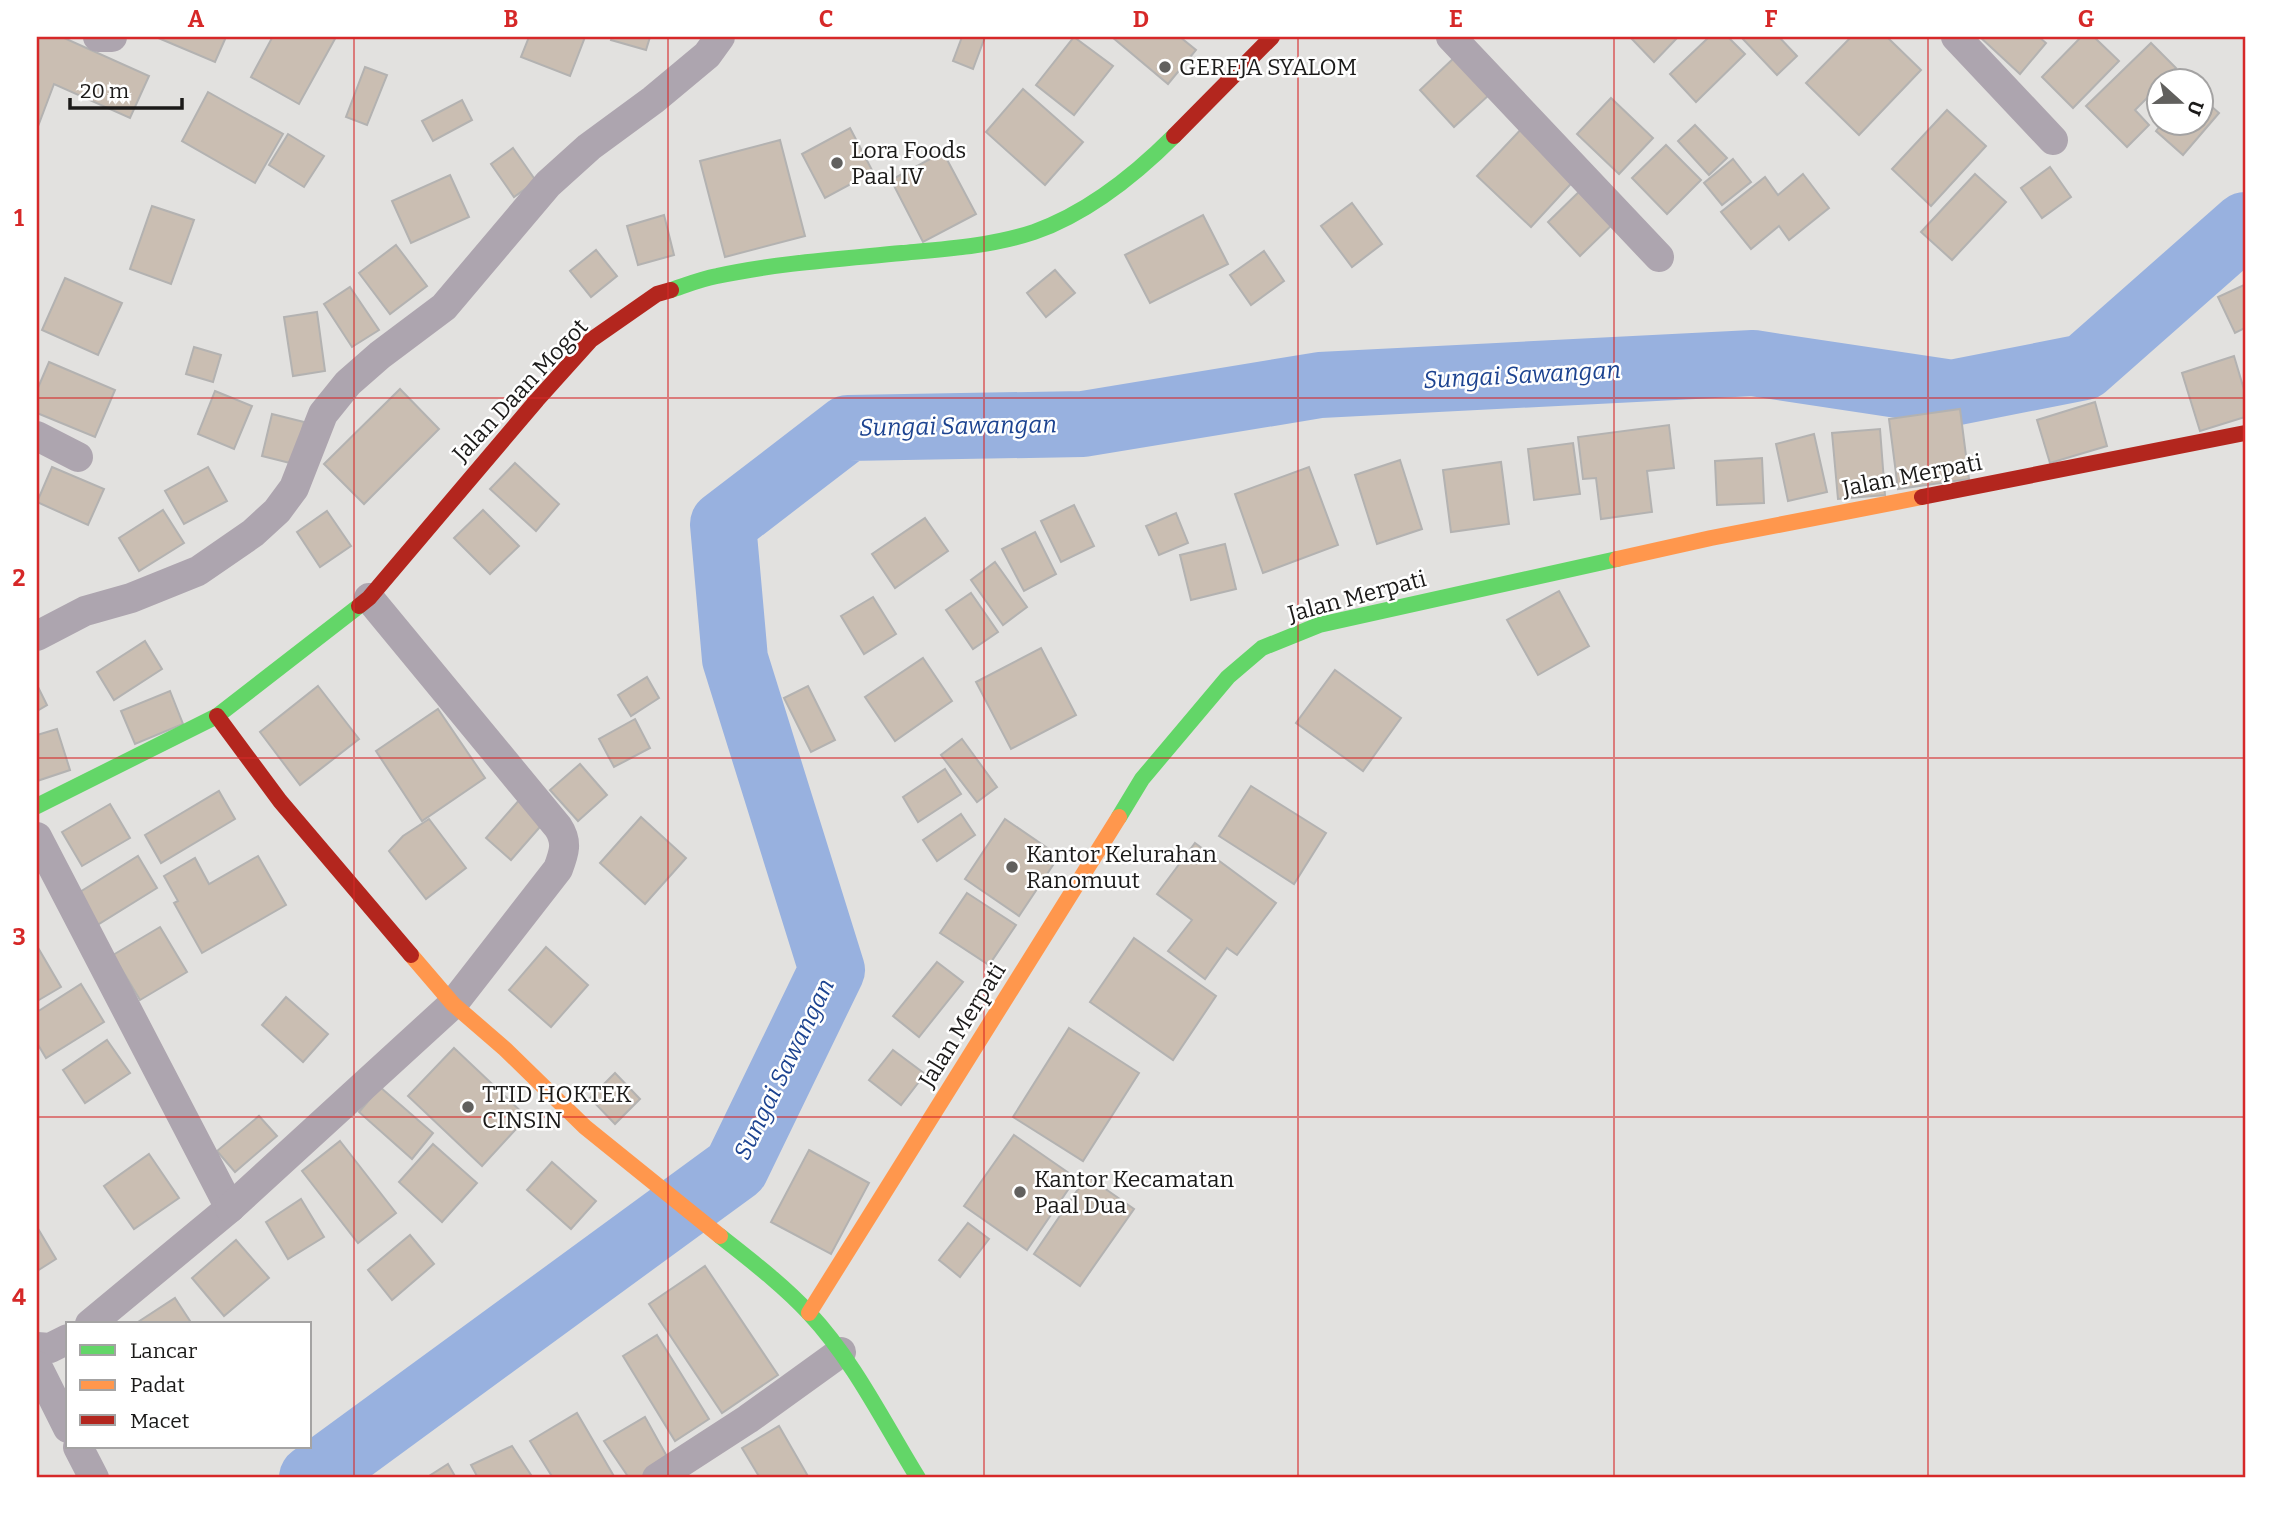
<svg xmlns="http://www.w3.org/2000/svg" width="2282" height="1515" font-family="Bitter,serif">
  <rect width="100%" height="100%" fill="#e2e1df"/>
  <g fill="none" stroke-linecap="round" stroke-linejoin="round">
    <polyline stroke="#98b1df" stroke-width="66" points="312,1478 736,1168 832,970 735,659 723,524 848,428 1083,424 1320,385 1753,363 1952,393 2084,367 2245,225"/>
  </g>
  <g fill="#cabeb2" stroke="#b3b2b1" stroke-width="2">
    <polygon points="37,37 62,37 149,76 130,118 54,84 37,129"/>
    <polygon points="156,37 226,37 215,62"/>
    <polygon points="271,37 336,37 299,104 251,77 272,38"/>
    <polygon points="529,37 585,37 570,76 521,57"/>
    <polygon points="612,37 650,37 646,50 611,40"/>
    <polygon points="962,37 985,37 973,69 953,61"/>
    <polygon points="1074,37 1113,66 1074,115 1036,85"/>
    <polygon points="1112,37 1180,37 1196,50 1168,84"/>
    <polygon points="1630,37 1678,37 1654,62"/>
    <polygon points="1709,37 1728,37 1745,54 1696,102 1670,74"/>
    <polygon points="1741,37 1779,37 1797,56 1777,75"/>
    <polygon points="1851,37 1887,37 1921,70 1859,135 1806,83"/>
    <polygon points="1980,37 2039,37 2046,43 2020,74"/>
    <polygon points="2081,37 2094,37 2119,61 2073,108 2042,77"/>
    <polygon points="2151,43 2176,68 2164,80 2160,80 2160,85 2135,110 2149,125 2127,147 2086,106"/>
    <polygon points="1455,57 1489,95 1454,127 1420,90"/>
    <polygon points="365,67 387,75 367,125 346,117"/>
    <polygon points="1023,89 1083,142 1045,185 986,132"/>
    <polygon points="208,92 283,134 255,183 182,141"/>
    <polygon points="1611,98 1653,138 1619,174 1577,134"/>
    <polygon points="2202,98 2219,113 2183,155 2156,131 2163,122 2202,122"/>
    <polygon points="462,100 472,120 433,141 422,121"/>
    <polygon points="1947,110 1986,146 1931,206 1892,169"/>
    <polygon points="1526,124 1579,175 1531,227 1477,176"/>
    <polygon points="1695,125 1727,158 1709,175 1678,141"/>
    <polygon points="850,128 873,172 825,198 802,154"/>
    <polygon points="288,134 324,156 304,187 269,165"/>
    <polygon points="780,140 805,236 725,257 700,161"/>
    <polygon points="1666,145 1701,180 1667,214 1632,178"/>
    <polygon points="513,148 536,181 514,197 491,164"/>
    <polygon points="943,152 976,214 923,242 891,180"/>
    <polygon points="1733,159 1751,182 1722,205 1704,183"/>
    <polygon points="2050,167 2071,197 2042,218 2021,188"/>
    <polygon points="1803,174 1829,208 1789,240 1779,226 1751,249 1721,212 1765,177 1778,195"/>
    <polygon points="1975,174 2006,202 1952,260 1921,232"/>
    <polygon points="450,175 469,217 411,243 392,201"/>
    <polygon points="1586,185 1618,219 1580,256 1548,222"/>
    <polygon points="1352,203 1382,244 1352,267 1321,226"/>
    <polygon points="152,206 194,220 171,284 130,269"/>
    <polygon points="664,215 674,255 638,265 627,226"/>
    <polygon points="1203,215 1228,264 1150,303 1125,255"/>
    <polygon points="396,245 427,286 390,314 359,273"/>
    <polygon points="596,250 617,276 591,297 570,271"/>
    <polygon points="1264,251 1284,281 1251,305 1230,275"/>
    <polygon points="1055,270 1075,293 1046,317 1027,293"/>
    <polygon points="65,278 122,303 98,355 42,330"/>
    <polygon points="2244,285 2245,328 2235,333 2218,297"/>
    <polygon points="350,287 379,330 352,347 324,304"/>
    <polygon points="317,312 325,371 293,376 284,317"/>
    <polygon points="194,347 221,355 213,382 186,374"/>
    <polygon points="2234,356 2245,393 2245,417 2200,431 2182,373"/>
    <polygon points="49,362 115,390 95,437 37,413 37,390"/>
    <polygon points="400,389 439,429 364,504 324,464"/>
    <polygon points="215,391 252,406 234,449 198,434"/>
    <polygon points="2095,402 2107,446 2050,463 2037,420"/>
    <polygon points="1960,409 1969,479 1898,489 1889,419"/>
    <polygon points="272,414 304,422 294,464 262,456"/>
    <polygon points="1669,425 1674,468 1647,471 1652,512 1601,519 1596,478 1583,479 1578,437"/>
    <polygon points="1880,429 1885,495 1838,499 1832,433"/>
    <polygon points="1814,434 1827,492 1788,501 1776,444"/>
    <polygon points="1573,443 1580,494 1534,500 1528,449"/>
    <polygon points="1762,458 1764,503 1717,505 1715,461"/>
    <polygon points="1400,460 1422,529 1377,544 1355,475"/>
    <polygon points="1501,462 1509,524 1451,532 1443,470"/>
    <polygon points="515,463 559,504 536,531 490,489"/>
    <polygon points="52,467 104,489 88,525 37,502"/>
    <polygon points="208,467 227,501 184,524 165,491"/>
    <polygon points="1309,467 1338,545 1263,573 1235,494"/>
    <polygon points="1074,505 1094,546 1061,562 1041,521"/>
    <polygon points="163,510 184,543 139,571 119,538"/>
    <polygon points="483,510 519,546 490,574 454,538"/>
    <polygon points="327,511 351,546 320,567 297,532"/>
    <polygon points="1176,513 1188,543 1159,555 1146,526"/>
    <polygon points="925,518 948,551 895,588 872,554"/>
    <polygon points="1035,532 1056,574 1024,591 1002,549"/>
    <polygon points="1225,544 1236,589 1191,600 1180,555"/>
    <polygon points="995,562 1027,607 1003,625 971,580"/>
    <polygon points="1559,591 1589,646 1538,675 1507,620"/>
    <polygon points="971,593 998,632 973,649 946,610"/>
    <polygon points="873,597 896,634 864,654 841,616"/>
    <polygon points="145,641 162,669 114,700 97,672"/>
    <polygon points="1041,648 1076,715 1011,749 976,682"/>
    <polygon points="923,658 952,701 895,741 865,697"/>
    <polygon points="1335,670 1401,718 1363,771 1296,723"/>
    <polygon points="647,677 659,698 631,716 618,695"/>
    <polygon points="37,685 47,705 37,711"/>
    <polygon points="318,686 359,739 300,785 260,732"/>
    <polygon points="808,686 835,740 811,752 784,698"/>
    <polygon points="170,691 183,724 135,744 121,711"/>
    <polygon points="438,709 485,778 422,821 376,751"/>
    <polygon points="635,719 650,748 614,767 599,739"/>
    <polygon points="57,729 70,770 37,781 37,735"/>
    <polygon points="962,739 997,787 977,802 941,755"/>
    <polygon points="580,764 607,795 578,821 550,790"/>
    <polygon points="945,769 961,794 918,822 903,797"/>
    <polygon points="1251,786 1326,833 1294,884 1219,836"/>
    <polygon points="219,791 235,819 161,863 145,835"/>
    <polygon points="521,798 546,820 511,860 486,838"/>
    <polygon points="110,804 130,838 82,866 62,832"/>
    <polygon points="961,814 975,835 937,861 923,840"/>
    <polygon points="641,817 686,858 645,904 600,863"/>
    <polygon points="429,819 466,868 426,899 389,851 403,836"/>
    <polygon points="1005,819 1059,856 1019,916 965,879"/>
    <polygon points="1195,843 1276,903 1237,955 1227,948 1205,979 1168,951 1192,920 1157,894"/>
    <polygon points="138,856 157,888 94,927 75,895"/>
    <polygon points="258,856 286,905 202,953 174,903 178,901 164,876 195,858 209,884"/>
    <polygon points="967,893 1016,925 989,965 940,933"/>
    <polygon points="160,927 187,972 140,1000 113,955"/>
    <polygon points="1134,938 1216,996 1173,1060 1090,1002"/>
    <polygon points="37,946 61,987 37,1001"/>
    <polygon points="546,947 588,985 551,1027 509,990"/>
    <polygon points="937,962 963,982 919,1037 893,1016"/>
    <polygon points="81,984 104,1022 46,1058 37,1043 37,1012"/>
    <polygon points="286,997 328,1034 303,1062 262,1025"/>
    <polygon points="1069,1028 1139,1073 1083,1161 1013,1117"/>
    <polygon points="107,1040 130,1073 85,1103 63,1070"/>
    <polygon points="454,1048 527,1117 482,1166 408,1096"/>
    <polygon points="893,1050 925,1074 901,1105 869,1080"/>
    <polygon points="615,1073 640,1099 615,1124 590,1098"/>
    <polygon points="380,1087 433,1133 412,1159 359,1112"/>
    <polygon points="259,1116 277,1136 235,1172 217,1151"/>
    <polygon points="1014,1135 1076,1178 1027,1250 964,1206"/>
    <polygon points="340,1141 396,1213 358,1243 302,1171"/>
    <polygon points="433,1144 477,1183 442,1222 399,1182"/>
    <polygon points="809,1150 869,1183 831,1254 771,1222"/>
    <polygon points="149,1154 179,1198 134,1229 104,1186"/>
    <polygon points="552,1162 596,1201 571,1229 527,1190"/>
    <polygon points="1087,1176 1134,1209 1080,1286 1034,1254"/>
    <polygon points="301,1199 324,1237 288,1259 266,1222"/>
    <polygon points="968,1223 989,1239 960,1277 939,1260"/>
    <polygon points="37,1227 56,1259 37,1271"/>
    <polygon points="410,1235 434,1264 392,1300 368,1270"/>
    <polygon points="236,1240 269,1278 224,1316 192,1278"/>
    <polygon points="705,1266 778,1375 722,1413 649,1304"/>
    <polygon points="175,1298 192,1324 135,1324"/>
    <polygon points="657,1335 709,1419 675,1441 623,1356"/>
    <polygon points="577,1413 615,1478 553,1478 530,1441"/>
    <polygon points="645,1417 670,1462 648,1478 629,1478 604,1441"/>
    <polygon points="779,1426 809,1478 760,1478 742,1448"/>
    <polygon points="512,1446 533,1478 478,1478 471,1465"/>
    <polygon points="448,1464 456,1478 426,1478"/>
  </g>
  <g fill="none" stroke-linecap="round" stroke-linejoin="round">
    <g stroke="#ada5af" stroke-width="30">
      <polyline points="98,37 112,37"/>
      <polyline points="1451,37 1659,257"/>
      <polyline points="1956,37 2053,140"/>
      <polyline points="37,436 78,457"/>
      <polyline points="37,636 85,611 131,598 198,571 253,533 277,511 294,488 323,414 348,383 380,355 444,307 548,184 589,147 653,100 707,55 720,37"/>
      <polyline points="37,837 230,1208 90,1324"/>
      <path d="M230,1208L453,1004L558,869C564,853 568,842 558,827L369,598"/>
      <polyline points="37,1347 50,1348 68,1339"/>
      <polyline points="37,1366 68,1428"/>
      <polyline points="78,1447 94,1478"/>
      <polyline points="657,1478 748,1419 841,1352"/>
    </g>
    <g stroke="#63d668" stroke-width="16">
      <path d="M671,290C686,285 701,279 717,276C777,263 840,259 902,253C946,249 992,246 1034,232C1088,213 1134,176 1174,136"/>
      <polyline points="37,806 217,716 359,606"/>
      <polyline points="1119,817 1142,779 1228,677 1262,648 1319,625 1617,559"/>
      <path d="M720,1236C750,1260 782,1284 809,1313C854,1361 884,1423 918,1478"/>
    </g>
    <g stroke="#ff974d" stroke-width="16">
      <polyline points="1617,559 1711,538 1922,497"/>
      <polyline points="411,955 453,1004 505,1049 585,1127 720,1236"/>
      <polyline points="809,1313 1119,817"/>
    </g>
    <g stroke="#b3261e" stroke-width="16">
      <polyline points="1174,136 1272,37"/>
      <polyline points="1922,497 2245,433"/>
      <polyline points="359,606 369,598 537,400 591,340 657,294 671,290"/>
      <polyline points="217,716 280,801 411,955"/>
    </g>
  </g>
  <path fill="none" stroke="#d62828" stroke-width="2" stroke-opacity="0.55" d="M354,37V1478M668,37V1478M984,37V1478M1298,37V1478M1614,37V1478M1928,37V1478M37,398H2245M37,758H2245M37,1117H2245"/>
  <g fill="#61605e" stroke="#fff" stroke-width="2.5">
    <circle cx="1165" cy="67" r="7"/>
    <circle cx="837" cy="163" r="7"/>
    <circle cx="1012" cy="867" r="7"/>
    <circle cx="468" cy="1107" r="7"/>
    <circle cx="1020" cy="1192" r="7"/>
  </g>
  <g text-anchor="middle" stroke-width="5" stroke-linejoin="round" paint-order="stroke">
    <g font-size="23" fill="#1b1a19" stroke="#fff" text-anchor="start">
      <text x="1179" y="75">GEREJA SYALOM</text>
      <text x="851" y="158">Lora Foods<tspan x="851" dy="26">Paal IV</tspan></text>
      <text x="1026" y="862">Kantor Kelurahan<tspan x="1026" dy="26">Ranomuut</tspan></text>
      <text x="482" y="1102">TTID HOKTEK<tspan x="482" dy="26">CINSIN</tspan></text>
      <text x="1034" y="1187">Kantor Kecamatan<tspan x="1034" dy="26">Paal Dua</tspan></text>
    </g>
    <g font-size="23" fill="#1b1a19" stroke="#fff">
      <text transform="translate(520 390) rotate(-47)" y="8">Jalan Daan Mogot</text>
      <text transform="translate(1912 475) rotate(-11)" y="8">Jalan Merpati</text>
      <text transform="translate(1357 596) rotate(-15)" y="8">Jalan Merpati</text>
      <text transform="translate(962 1025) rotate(-58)" y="8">Jalan Merpati</text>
    </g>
    <g font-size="24" font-style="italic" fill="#1c4390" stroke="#fff">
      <text transform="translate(1522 375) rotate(-3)" y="8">Sungai Sawangan</text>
      <text transform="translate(958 426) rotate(-1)" y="8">Sungai Sawangan</text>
      <text transform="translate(784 1069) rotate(-64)" y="8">Sungai Sawangan</text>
    </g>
  </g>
  <rect width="2282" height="1515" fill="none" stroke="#ffffff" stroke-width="77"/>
  <rect x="66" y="1322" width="245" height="126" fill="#ffffff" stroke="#a4a3a3" stroke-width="2"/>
  <rect x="80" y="1345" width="35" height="10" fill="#63d668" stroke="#a4a3a3" stroke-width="2"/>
  <text x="130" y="1358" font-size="21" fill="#1b1a19">Lancar</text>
  <rect x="80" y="1380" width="35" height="10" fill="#ff974d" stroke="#a4a3a3" stroke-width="2"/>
  <text x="130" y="1392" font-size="21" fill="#1b1a19">Padat</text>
  <rect x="80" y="1415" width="35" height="10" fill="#b3261e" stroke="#a4a3a3" stroke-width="2"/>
  <text x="130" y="1428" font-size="21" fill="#1b1a19">Macet</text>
  <g transform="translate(2180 102) rotate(111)"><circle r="33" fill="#ffffff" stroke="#a4a3a3" stroke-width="2"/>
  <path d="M0-5L12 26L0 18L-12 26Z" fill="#61605e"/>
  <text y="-10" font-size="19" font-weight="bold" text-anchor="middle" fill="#1b1a19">U</text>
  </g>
  <path d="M70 98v10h112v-10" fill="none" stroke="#1b1a19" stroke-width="3.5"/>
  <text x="80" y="98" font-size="21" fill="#1b1a19" stroke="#ffffff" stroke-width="5" paint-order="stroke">20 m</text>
  <rect x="38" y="38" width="2206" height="1438" fill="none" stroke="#d62828" stroke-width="2.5"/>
  <g font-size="23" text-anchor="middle" font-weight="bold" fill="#d62828">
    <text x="196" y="27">A</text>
    <text x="511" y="27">B</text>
    <text x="826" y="27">C</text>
    <text x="1141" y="27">D</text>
    <text x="1456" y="27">E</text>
    <text x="1771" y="27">F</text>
    <text x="2086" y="27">G</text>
    <text x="19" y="226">1</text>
    <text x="19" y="586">2</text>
    <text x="19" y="945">3</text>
    <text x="19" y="1305">4</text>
  </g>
</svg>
